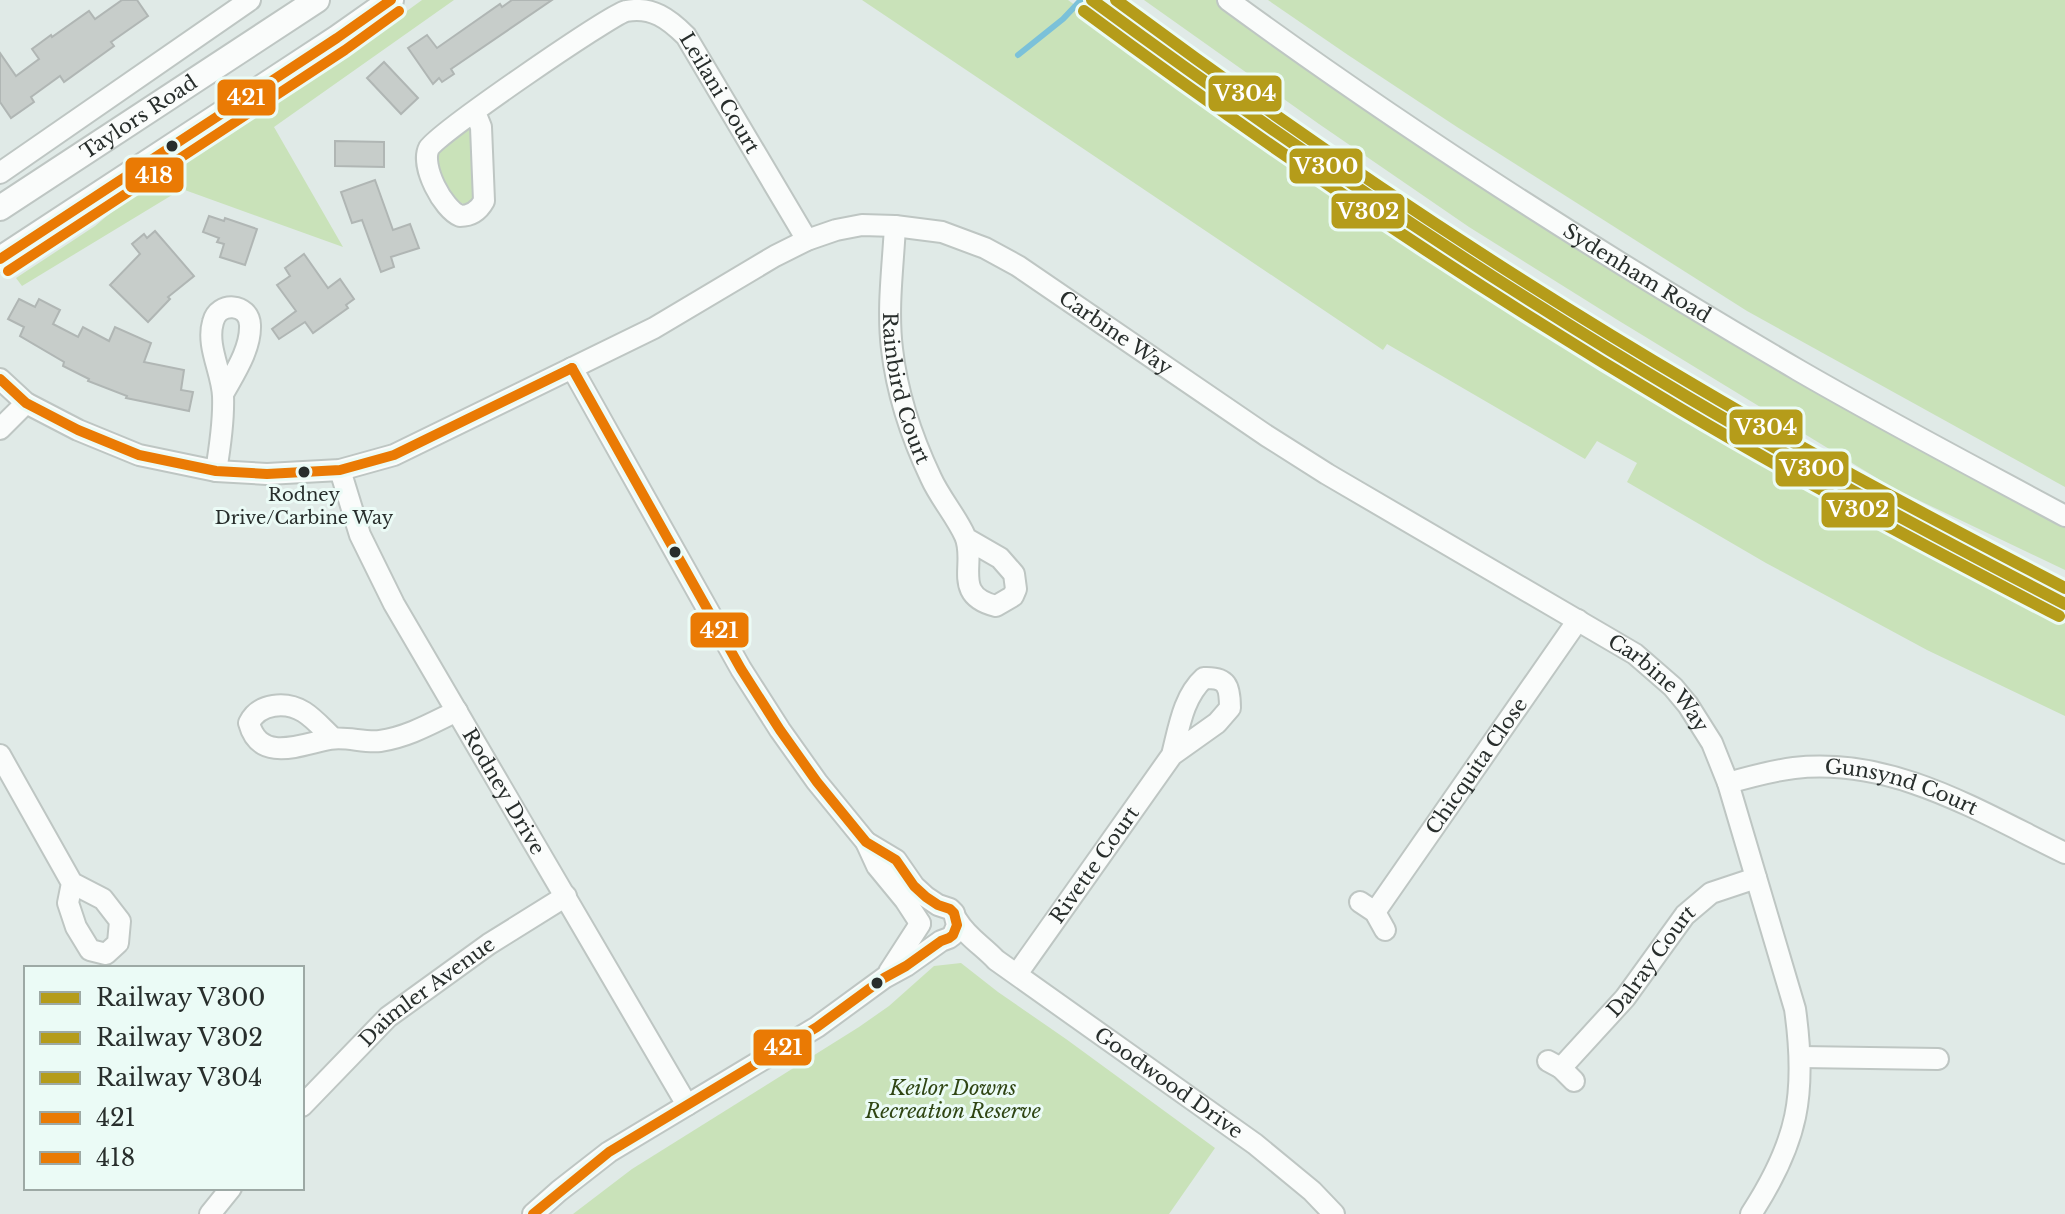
<svg xmlns="http://www.w3.org/2000/svg" width="2065" height="1214" font-family="'Libre Baskerville',serif">
  <rect width="100%" height="100%" fill="#e0eae7"/>
  <g fill="#c9e2b9">
    <polygon points="422,0 454,0 274,127 343,247 182,189 22,286 16,278 95,226 135,192 363,43"/>
    <polygon points="862,0 1068,0 1132,47 1291,158 1442,258 1586,346 1758,447 1898,526 2065,614 2065,716 1927,650 1766,563 1627,482 1637,463 1597,441 1585,459 1387,344 1383,350"/>
    <polygon points="1144,0 1216,0 1493,195 1637,284 2065,524 2065,570 1893,488 1616,319 1469,227 1319,124"/>
    <polygon points="1268,0 2065,0 2065,487 1747,311 1457,127 1348,55"/>
    <path d="M464,129H469L471,132L475,194L474,200L466,205C449,200 437,170 437,153Z"/>
    <polygon points="961,963 998,992 1066,1039 1215,1148 1169,1214 573,1214 632,1169 859,1027 889,1006 934,966"/>
  </g>
  <g fill="none" stroke-linecap="round" stroke-linejoin="round">
    <polyline stroke="#7bc1d9" stroke-width="6" points="1018,55 1063,19 1081,0"/>
  </g>
  <g fill="#c7cdca" stroke="#b0b6b4" stroke-width="2">
    <polygon points="122,0 137,0 148,16 111,42 114,46 64,82 60,76 31,97 34,102 11,118 0,102 0,53 16,76 39,59 32,49 51,35 52,37 89,11 95,19"/>
    <polygon points="512,0 552,0 451,69 454,74 442,82 439,78 433,84 408,48 427,35 437,48 500,4 502,7"/>
    <polygon points="384,62 418,98 401,114 367,78"/>
    <polygon points="335,141 384,142 384,167 335,166"/>
    <polygon points="375,180 393,230 410,224 419,248 391,257 394,267 381,272 362,220 352,223 341,192"/>
    <polygon points="209,216 224,221 225,218 257,229 245,265 220,257 224,244 217,242 219,238 203,232"/>
    <polygon points="155,231 194,276 168,297 170,299 148,322 110,285 140,254 132,244 144,234 147,238"/>
    <polygon points="304,254 328,288 340,279 354,299 346,305 348,308 313,333 305,322 279,339 272,329 296,311 277,285 290,276 285,268"/>
    <polygon points="19,299 35,307 39,299 60,310 53,324 78,337 83,327 109,341 115,327 151,343 144,362 184,370 181,390 193,392 189,411 126,398 127,396 88,381 89,379 63,366 64,362 20,336 24,327 8,319"/>
  </g>
  <g fill="none" stroke-linecap="round" stroke-linejoin="round">
    <g stroke="#bec6c3" stroke-width="24">
      <g id="minor">
        <path id="s1" d="M1228,0C1411,134 1603,256 1798,370C1886,421 1976,468 2065,516"/>
        <path id="s2" d="M475,112L481,127L484,201C479,210 472,216 460,216C443,209 420,166 429,148C434,136 610,15 626,11C652,6 669,19 686,36L807,240"/>
        <polyline points="0,173 250,0"/>
        <path id="s3" d="M895,226C893,267 887,308 892,349C897,393 912,438 931,478C940,498 956,516 965,536C977,563 951,595 996,606L1013,596L1016,589L1014,574L1000,558L967,539"/>
        <polyline points="572,368 741,669 780,730 817,782 866,842 877,866 905,900 920,923"/>
        <path id="s4" d="M0,379L26,403L78,430L139,455L216,471L267,474L340,470L394,455L654,328L775,256L807,240L836,230L862,225L895,226L942,232L985,248L1018,266L1267,436L1327,474L1635,654L1673,687L1688,705L1712,743L1728,783L1795,1009C1807,1094 1798,1142 1751,1214"/>
        <polyline points="0,429 26,403"/>
        <path id="s5" d="M340,470L360,535L394,604L687,1105"/>
        <path d="M216,471C220,447 224,421 223,396C222,372 206,346 213,322C218,301 249,303 250,325C251,349 234,374 223,394"/>
        <path d="M333,738C324,730 315,719 304,712C286,701 259,703 249,723C260,764 302,744 330,739C346,736 364,743 380,741C408,737 432,723 457,711"/>
        <polyline points="0,755 72,883 103,899 120,921 118,943 106,954 90,950 76,927 68,903 72,883"/>
        <path id="s6" d="M1728,783C1749,777 1771,771 1794,768C1894,757 1978,811 2065,853"/>
        <polyline points="1360,902 1375,912 1385,930"/>
        <path id="s7" d="M1375,912L1578,620"/>
        <path id="s8" d="M957,920C967,937 983,946 996,960L1255,1144L1312,1191L1334,1214"/>
        <polyline points="889,972 920,924"/>
        <path id="s9" d="M1017,974L1172,755L1217,723L1230,708C1230,686 1227,677 1204,678C1183,697 1179,728 1172,755"/>
        <polyline points="1801,1057 1938,1059"/>
        <polyline points="1548,1061 1561,1068 1574,1081"/>
        <path id="s10" d="M1561,1068L1625,998L1685,915L1711,893L1756,878"/>
        <path id="s11" d="M302,1106L388,1017L489,944L566,896"/>
        <polyline points="210,1214 231,1188"/>
        <polyline points="533,1214 559,1191 609,1152 817,1027 884,978 906,966 941,941 949,938 953,935 957,925 954,913 950,909 938,905 926,897 914,886 896,860 866,842"/>
      </g>
    </g>
    <g stroke="#bec6c3" stroke-width="28">
      <g id="major">
        <path id="s12" d="M0,208L317,0"/>
        <polyline points="0,259 337,38 391,0"/>
      </g>
    </g>
    <use href="#minor" stroke="#fafcfb" stroke-width="20"/>
    <use href="#major" stroke="#fafcfb" stroke-width="24"/>
    <g stroke="#ebfbf6" stroke-width="16">
      <g id="bus-1">
        <polyline points="0,259 337,38 391,0"/>
        <polyline points="0,379 26,403 78,430 139,455 216,471 267,474 340,470 394,455 572,368"/>
        <polyline points="533,1214 609,1152 817,1027 884,978 906,966 941,941 949,938 953,935 957,925 954,913 950,909 938,905 926,897 914,886 896,860 866,842 817,782 780,730 741,669 572,368"/>
      </g>
    </g>
    <g stroke="#ebfbf6" stroke-width="16">
      <polyline id="bus-2" points="8,271 345,50 399,11"/>
    </g>
    <use href="#bus-1" stroke="#ea7a04" stroke-width="10"/>
    <use href="#bus-2" stroke="#ea7a04" stroke-width="10"/>
    <g stroke="#ebfbf6" stroke-width="18">
      <path id="rail-1" d="M1092,0C1285,142 1483,276 1689,398C1812,471 1938,538 2065,604"/>
    </g>
    <g stroke="#ebfbf6" stroke-width="18">
      <path id="rail-2" d="M1084,11C1277,154 1476,288 1682,410C1805,483 1932,550 2059,616"/>
    </g>
    <g stroke="#ebfbf6" stroke-width="18">
      <path id="rail-3" d="M1116,0C1303,139 1498,270 1699,388C1819,459 1942,524 2065,588"/>
    </g>
    <use href="#rail-1" stroke="#b59c1a" stroke-width="12"/>
    <use href="#rail-2" stroke="#b59c1a" stroke-width="12"/>
    <use href="#rail-3" stroke="#b59c1a" stroke-width="12"/>
  </g>
  <g fill="#282e2c" stroke="#ebfbf6" stroke-width="3">
    <circle cx="172" cy="146" r="7"/>
    <circle cx="304" cy="472" r="7"/>
    <circle cx="675" cy="552" r="7"/>
    <circle cx="877" cy="983" r="7"/>
  </g>
  <g text-anchor="middle" stroke-width="6" stroke-linejoin="round" paint-order="stroke">
    <g font-size="18" fill="#282e2c" stroke="#ebfbf6">
      <text x="304" y="501">Rodney<tspan x="304" dy="23">Drive/Carbine Way</tspan></text>
    </g>
    <g font-size="20" fill="#282e2c" stroke="#ebfbf6">
      <text dy="7" stroke="none"><textPath href="#s2" startOffset="574">Leilani Court</textPath></text>
      <text dy="7" stroke="none"><textPath href="#s12" startOffset="166">Taylors Road</textPath></text>
      <text dy="7" stroke="none"><textPath href="#s1" startOffset="492">Sydenham Road</textPath></text>
      <text dy="7" stroke="none"><textPath href="#s4" startOffset="1224">Carbine Way</textPath></text>
      <text dy="7" stroke="none"><textPath href="#s3" startOffset="164">Rainbird Court</textPath></text>
      <text dy="7" stroke="none"><textPath href="#s4" startOffset="1872">Carbine Way</textPath></text>
      <text dy="7" stroke="none"><textPath href="#s7" startOffset="178">Chicquita Close</textPath></text>
      <text dy="7" stroke="none"><textPath href="#s6" startOffset="178">Gunsynd Court</textPath></text>
      <text dy="7" stroke="none"><textPath href="#s5" startOffset="362">Rodney Drive</textPath></text>
      <text dy="7" stroke="none"><textPath href="#s9" startOffset="134">Rivette Court</textPath></text>
      <text dy="7" stroke="none"><textPath href="#s10" startOffset="140">Dalray Court</textPath></text>
      <text dy="7" stroke="none"><textPath href="#s11" startOffset="170">Daimler Avenue</textPath></text>
      <text dy="7" stroke="none"><textPath href="#s8" startOffset="268">Goodwood Drive</textPath></text>
    </g>
    <g font-size="20" font-style="italic" fill="#2f4513" stroke="#ebfbf6">
      <text x="953" y="1095">Keilor Downs<tspan x="953" dy="23">Recreation Reserve</tspan></text>
    </g>
  </g>
  <g stroke="#ebfbf6" stroke-width="3">
    <rect x="1207" y="74" width="76" height="39" rx="8" fill="#b59c1a"/>
    <rect x="216" y="78" width="61" height="39" rx="8" fill="#ea7a04"/>
    <rect x="1288" y="147" width="76" height="38" rx="8" fill="#b59c1a"/>
    <rect x="124" y="156" width="61" height="38" rx="8" fill="#ea7a04"/>
    <rect x="1330" y="192" width="76" height="38" rx="8" fill="#b59c1a"/>
    <rect x="1728" y="408" width="76" height="38" rx="8" fill="#b59c1a"/>
    <rect x="1774" y="450" width="76" height="38" rx="8" fill="#b59c1a"/>
    <rect x="1820" y="491" width="76" height="38" rx="8" fill="#b59c1a"/>
    <rect x="689" y="611" width="61" height="38" rx="8" fill="#ea7a04"/>
    <rect x="752" y="1028" width="61" height="39" rx="8" fill="#ea7a04"/>
  </g>
  <g font-size="22" text-anchor="middle" font-weight="bold" fill="#fff">
    <text x="1245" y="101">V304</text>
    <text x="246" y="105">421</text>
    <text x="1326" y="174">V300</text>
    <text x="154" y="183">418</text>
    <text x="1368" y="219">V302</text>
    <text x="1766" y="435">V304</text>
    <text x="1812" y="476">V300</text>
    <text x="1858" y="517">V302</text>
    <text x="719" y="638">421</text>
    <text x="783" y="1055">421</text>
  </g>
  <rect x="24" y="966" width="280" height="224" fill="#ebfbf6" stroke="#9da9a5" stroke-width="2"/>
  <rect x="40" y="992" width="40" height="12" fill="#b59c1a" stroke="#9da9a5" stroke-width="2"/>
  <text x="96" y="1006" font-size="24" fill="#282e2c">Railway V300</text>
  <rect x="40" y="1032" width="40" height="12" fill="#b59c1a" stroke="#9da9a5" stroke-width="2"/>
  <text x="96" y="1046" font-size="24" fill="#282e2c">Railway V302</text>
  <rect x="40" y="1072" width="40" height="12" fill="#b59c1a" stroke="#9da9a5" stroke-width="2"/>
  <text x="96" y="1086" font-size="24" fill="#282e2c">Railway V304</text>
  <rect x="40" y="1112" width="40" height="12" fill="#ea7a04" stroke="#9da9a5" stroke-width="2"/>
  <text x="96" y="1126" font-size="24" fill="#282e2c">421</text>
  <rect x="40" y="1152" width="40" height="12" fill="#ea7a04" stroke="#9da9a5" stroke-width="2"/>
  <text x="96" y="1166" font-size="24" fill="#282e2c">418</text>
</svg>
